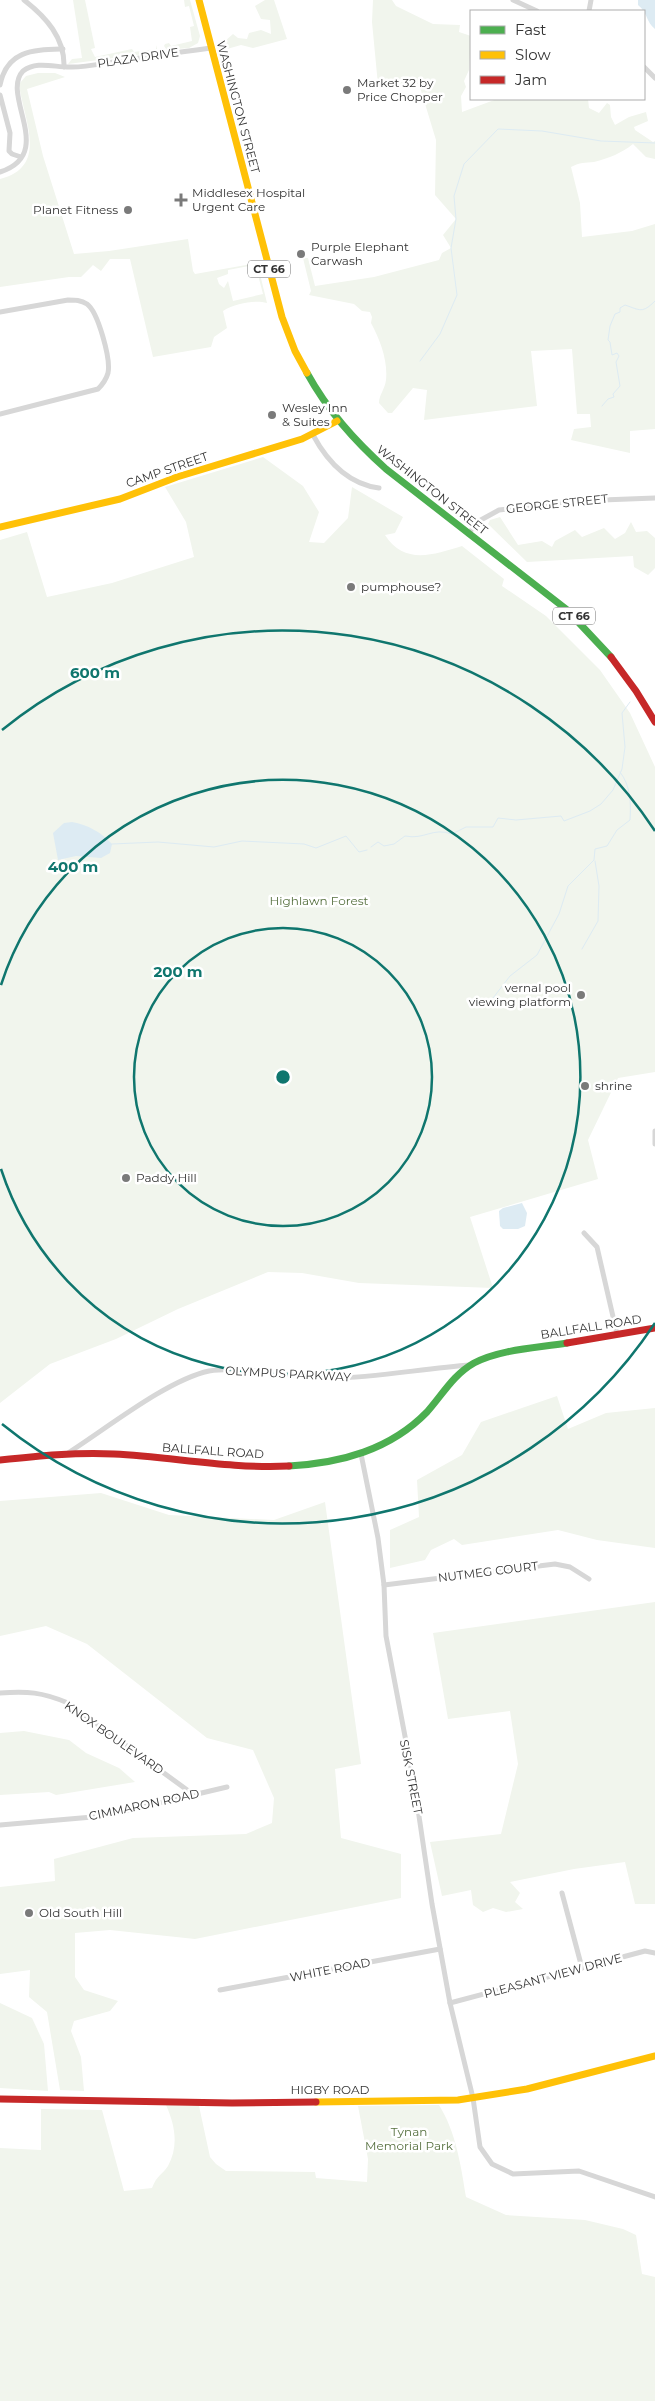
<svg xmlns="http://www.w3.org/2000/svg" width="655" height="2401" font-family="Montserrat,sans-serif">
  <rect width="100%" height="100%" fill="#fff"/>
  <g fill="#f1f5ed">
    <polygon points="73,0 85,0 95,48 91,49 95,57 132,49 134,52 156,49 157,45 157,50 152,53 68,64 72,59 82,58"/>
    <polygon points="184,0 190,0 200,36 198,43 189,48 167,50 164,46 165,44 169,43 171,46 192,41 190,27 194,26 189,6 185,7"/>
    <polygon points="265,0 274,0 287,39 253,48 241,45 227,49 225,41 233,34 238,38 247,39 249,33 261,30 271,34 270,20 261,19 255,6"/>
    <path d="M373,0H392L396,6L433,24L460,25L459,32L471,36L469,70L464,81L466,87L461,96L462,112L497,99H588L589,108L599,113L607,103L610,105L611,117L615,125L629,117L646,112L648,121L634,127L635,130L653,142L655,141V159L646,157L633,144C622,153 609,158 594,162C585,163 580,162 571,167L580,203L582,237L632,231L655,224V429L630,431V453L571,440L574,429L591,427L590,414H577L572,349L531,351L537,406L424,420L427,390L413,388L392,413H388L379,403C379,395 385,389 386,380C388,360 380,340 371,323L372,317L370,312L362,311L354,304L309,295L311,291L303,258H308L315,286L374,277L439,260L442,253L451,248L443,235L456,219L435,195L436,140L419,84L378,85L372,22Z"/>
    <path d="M38,73H55L65,77L27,89L43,156L74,254L109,251L188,239L193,271L195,274L258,263L256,268L250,269L249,266L228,270V274L217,278L219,284L224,288L228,281L233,301L263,294L258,275L260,274L267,303C255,300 236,303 223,311L227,328L214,337L211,347L153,357L130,259H110L101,271L93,265L81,277H69L0,287V179C50,166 23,119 19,84L26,76Z"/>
    <path d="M263,457L303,486L319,512L309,542L324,543L348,518L352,487L403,517L395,533L385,535C404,565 433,555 462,546L504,579L502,586L546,616L600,670L630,713L655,767V1072L618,1078L588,1140L598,1179L470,1217L493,1288L359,1283L302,1273L268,1272L178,1309L116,1339L50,1364L0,1403V540L27,532L47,597L112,583L194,557L186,522L165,487Z"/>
    <polygon points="500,517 518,545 542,541 552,547 555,541 575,530 582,537 604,528 615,539 625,533 631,522 636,532 647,531 655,538 655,568 648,575 634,567 633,556 527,562 488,524 490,520"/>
    <polygon points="557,1396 568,1429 606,1413 655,1408 655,1548 597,1540 558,1530 462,1545 454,1539 431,1550 425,1560 390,1568 390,1530 419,1517 417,1480 462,1455 481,1422"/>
    <polygon points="101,1493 169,1515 274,1520 325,1502 361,1764 335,1769 341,1838 401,1854 401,1898 195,1939 110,1930 75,1933 75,1977 84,1990 118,2001 110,2011 74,2021 71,2031 81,2057 84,2091 60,2090 47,2012 29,1997 30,1970 0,1974 0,1887 55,1881 54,1859 133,1838 246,1834 272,1823 274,1798 253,1750 207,1738 87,1644 46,1626 0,1636 0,1501"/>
    <polygon points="655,1602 655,1904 635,1904 625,1862 574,1869 510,1882 520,1893 515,1902 523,1909 506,1912 493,1908 483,1912 473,1905 471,1890 442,1896 430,1842 501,1834 518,1764 510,1711 448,1719 433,1633"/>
    <polygon points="24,1731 69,1740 86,1753 119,1768 135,1782 56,1795 49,1792 0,1795 0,1733"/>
    <polygon points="0,2003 32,2018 44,2044 48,2091 0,2088"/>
    <path d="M166,2105L199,2106L210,2157L216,2164L226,2171L315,2172L316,2178L367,2182L368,2159L358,2106L439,2105C456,2132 461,2166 466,2197L506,2215L585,2220L623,2229L636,2235L642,2274L655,2277V2401H0V2148L41,2150V2109L102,2110L124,2191L152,2188C157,2175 162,2175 168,2166C179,2146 175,2125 166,2105Z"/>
  </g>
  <g fill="#ddebf3">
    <path d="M638,0H655V29C646,22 648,13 638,5Z"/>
    <path d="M72,822C88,825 101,832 112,844L110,853L101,858L76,856L58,860L53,833L64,823Z"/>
    <polygon points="522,1203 527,1213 525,1226 518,1229 503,1229 500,1226 499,1211 503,1208"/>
  </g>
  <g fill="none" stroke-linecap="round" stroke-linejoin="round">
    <g stroke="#ddebf3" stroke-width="1">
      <polyline points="420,361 440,334 457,295 451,248 456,219 454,196 464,164 498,129 542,131 601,141 655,143"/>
      <path d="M602,406L608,399L614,397L613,394L620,386L616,362L619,356L617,353L612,355L610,342L608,340L610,326L615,314L620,312V308L625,305C640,310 642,314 655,301"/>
      <polyline points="112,844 158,842 214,847 242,841 304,844 316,848 346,836 359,852 367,850"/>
      <path d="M371,847L378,842L384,846L394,844L405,836C425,840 432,827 452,834L466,827H493L498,818L516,820L561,816L564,821L590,811L601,804L613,790L622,769L625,747L622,713L630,702"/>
      <polyline points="582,949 598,921 599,886 595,861"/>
      <path d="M493,998L510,976L537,955L559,914L568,886L594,860L595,849L607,846L617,830L630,820C631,804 631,786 620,772"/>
    </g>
    <g stroke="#d7d7d7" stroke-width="5">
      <path d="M24,0C46,17 65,38 64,67"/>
      <polyline points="513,0 537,11"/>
      <polyline points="589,11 591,0"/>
      <polyline points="644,67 655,78"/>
      <path d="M0,85C7,50 33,50 63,49"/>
      <polyline points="0,95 10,133 9,151 12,154 21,157"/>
      <path d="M0,172C57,154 0,95 23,71C37,60 56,68 72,67C88,67 105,63 121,61C151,56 181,52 211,48"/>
      <path d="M0,312L68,300C75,300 81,300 87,304C98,312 111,359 108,373C106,380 103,384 98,389L0,414"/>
      <path d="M313,435C327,461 348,484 379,488"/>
      <polyline points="468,534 479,521 499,510 576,501 655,498"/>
      <polyline points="655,1131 655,1144"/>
      <polyline points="584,1233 597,1247 617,1334"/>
      <path d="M68,1453C106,1429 167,1380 209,1371C242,1365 295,1378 331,1378C377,1378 424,1368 471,1365"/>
      <polyline points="361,1454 378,1538 384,1585 386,1636 415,1789 432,1904 450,2003 473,2098 480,2147 492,2164 513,2174 579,2171 655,2197"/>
      <polyline points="384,1585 555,1564 570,1567 589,1579"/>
      <path d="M0,1693C27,1691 42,1692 68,1703L194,1795"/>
      <polyline points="0,1825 104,1816 227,1787"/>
      <polyline points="562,1893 582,1968"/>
      <polyline points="220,1990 440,1949"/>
      <polyline points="450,2003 645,1951 655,1953"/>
    </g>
    <g stroke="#4caf50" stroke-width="7">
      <path d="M307,373C328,411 354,440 386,469L566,609L611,657"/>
      <path d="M289,1466C341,1463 390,1450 427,1412C443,1394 453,1375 474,1363C501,1349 537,1348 567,1343"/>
    </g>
    <g stroke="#ffc107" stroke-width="7">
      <polyline points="199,0 282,317 295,351 307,373"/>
      <polyline points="0,527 120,499 177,477 302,439 337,421"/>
      <polyline points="316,2102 458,2100 527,2089 655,2056"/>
    </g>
    <g stroke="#c62828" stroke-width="7">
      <polyline points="611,657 636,691 655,722"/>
      <polyline points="567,1343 655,1328"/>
      <path d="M0,1460C38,1456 76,1452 114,1454C173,1457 231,1469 289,1466"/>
      <polyline points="0,2099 232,2103 316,2102"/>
    </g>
  </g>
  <g fill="none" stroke="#0f766e" stroke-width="2.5">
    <circle cx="283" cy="1077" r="149"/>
    <path d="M1 985A297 297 0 1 1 1 1169"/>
    <path d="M655 1323A446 446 0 0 1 2 1424M2 730A446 446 0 0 1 655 831"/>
  </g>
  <g fill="#7a7a7a" stroke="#fff" stroke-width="2">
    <circle cx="347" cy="90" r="5"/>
    <path d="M178.5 192.5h5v5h5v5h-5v5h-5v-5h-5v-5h5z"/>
    <circle cx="128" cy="210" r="5"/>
    <circle cx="301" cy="254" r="5"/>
    <circle cx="272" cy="415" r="5"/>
    <circle cx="351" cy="587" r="5"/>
    <circle cx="581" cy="995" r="5"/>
    <circle cx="585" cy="1086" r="5"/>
    <circle cx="126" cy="1178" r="5"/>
    <circle cx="29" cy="1913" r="5"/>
  </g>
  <g text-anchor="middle" stroke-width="5" stroke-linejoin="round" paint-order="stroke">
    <g fill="#fff" stroke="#707070" stroke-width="1">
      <rect x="248" y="260.5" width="42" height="17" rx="4"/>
      <rect x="553" y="607.5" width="42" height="17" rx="4"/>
    </g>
    <g font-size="11" font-weight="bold" fill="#333">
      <text x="269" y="273">CT 66</text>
      <text x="574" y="620">CT 66</text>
    </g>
    <g font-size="12" fill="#333" stroke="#fff">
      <text transform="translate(138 58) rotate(-8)" y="4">PLAZA DRIVE</text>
      <text transform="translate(238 107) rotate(75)" y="4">WASHINGTON STREET</text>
      <text transform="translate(167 470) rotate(-19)" y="4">CAMP STREET</text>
      <text transform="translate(432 490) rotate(38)" y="4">WASHINGTON STREET</text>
      <text transform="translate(557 504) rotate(-6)" y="4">GEORGE STREET</text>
      <text transform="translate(591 1327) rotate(-9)" y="4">BALLFALL ROAD</text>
      <text transform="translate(288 1374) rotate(3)" y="4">OLYMPUS PARKWAY</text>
      <text transform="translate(213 1451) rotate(4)" y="4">BALLFALL ROAD</text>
      <text transform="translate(488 1572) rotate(-7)" y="4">NUTMEG COURT</text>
      <text transform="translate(114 1738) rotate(35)" y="4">KNOX BOULEVARD</text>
      <text transform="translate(411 1777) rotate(79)" y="4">SISK STREET</text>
      <text transform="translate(144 1805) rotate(-12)" y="4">CIMMARON ROAD</text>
      <text transform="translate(330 1970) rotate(-11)" y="4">WHITE ROAD</text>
      <text transform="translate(553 1976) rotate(-15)" y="4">PLEASANT VIEW DRIVE</text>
      <text x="330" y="2094">HIGBY ROAD</text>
    </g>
    <g font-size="12" fill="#333" stroke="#fff" text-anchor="start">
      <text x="357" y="87">Market 32 by<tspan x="357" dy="14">Price Chopper</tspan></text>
      <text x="192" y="197">Middlesex Hospital<tspan x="192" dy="14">Urgent Care</tspan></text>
      <text x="118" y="214" text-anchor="end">Planet Fitness</text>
      <text x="311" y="251">Purple Elephant<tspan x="311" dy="14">Carwash</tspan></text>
      <text x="282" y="412">Wesley Inn<tspan x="282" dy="14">&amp; Suites</tspan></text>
      <text x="361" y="591">pumphouse?</text>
      <text x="571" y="992" text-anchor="end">vernal pool<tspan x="571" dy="14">viewing platform</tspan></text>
      <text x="595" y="1090">shrine</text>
      <text x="136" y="1182">Paddy Hill</text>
      <text x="39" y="1917">Old South Hill</text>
    </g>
    <g font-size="12" fill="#56703f" stroke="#fff">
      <text x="319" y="905">Highlawn Forest</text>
      <text x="409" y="2136">Tynan<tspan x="409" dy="14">Memorial Park</tspan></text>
    </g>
  </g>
  <circle cx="283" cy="1077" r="8" fill="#0f766e" stroke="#fff" stroke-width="2.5"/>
  <g font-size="15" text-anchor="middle" font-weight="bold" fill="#0f766e" stroke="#fff" stroke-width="5" stroke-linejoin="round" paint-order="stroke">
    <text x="95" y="678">600 m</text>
    <text x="73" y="872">400 m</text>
    <text x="178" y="977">200 m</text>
  </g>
  <rect x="470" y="10" width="175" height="90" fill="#ffffff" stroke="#adadad"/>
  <rect x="480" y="26" width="25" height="8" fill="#4caf50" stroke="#adadad"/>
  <text x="515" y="35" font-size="15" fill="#333333">Fast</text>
  <rect x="480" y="51" width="25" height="8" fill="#ffc107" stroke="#adadad"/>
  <text x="515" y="60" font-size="15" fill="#333333">Slow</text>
  <rect x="480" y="76" width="25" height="8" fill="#c62828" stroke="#adadad"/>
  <text x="515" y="85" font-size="15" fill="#333333">Jam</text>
</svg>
